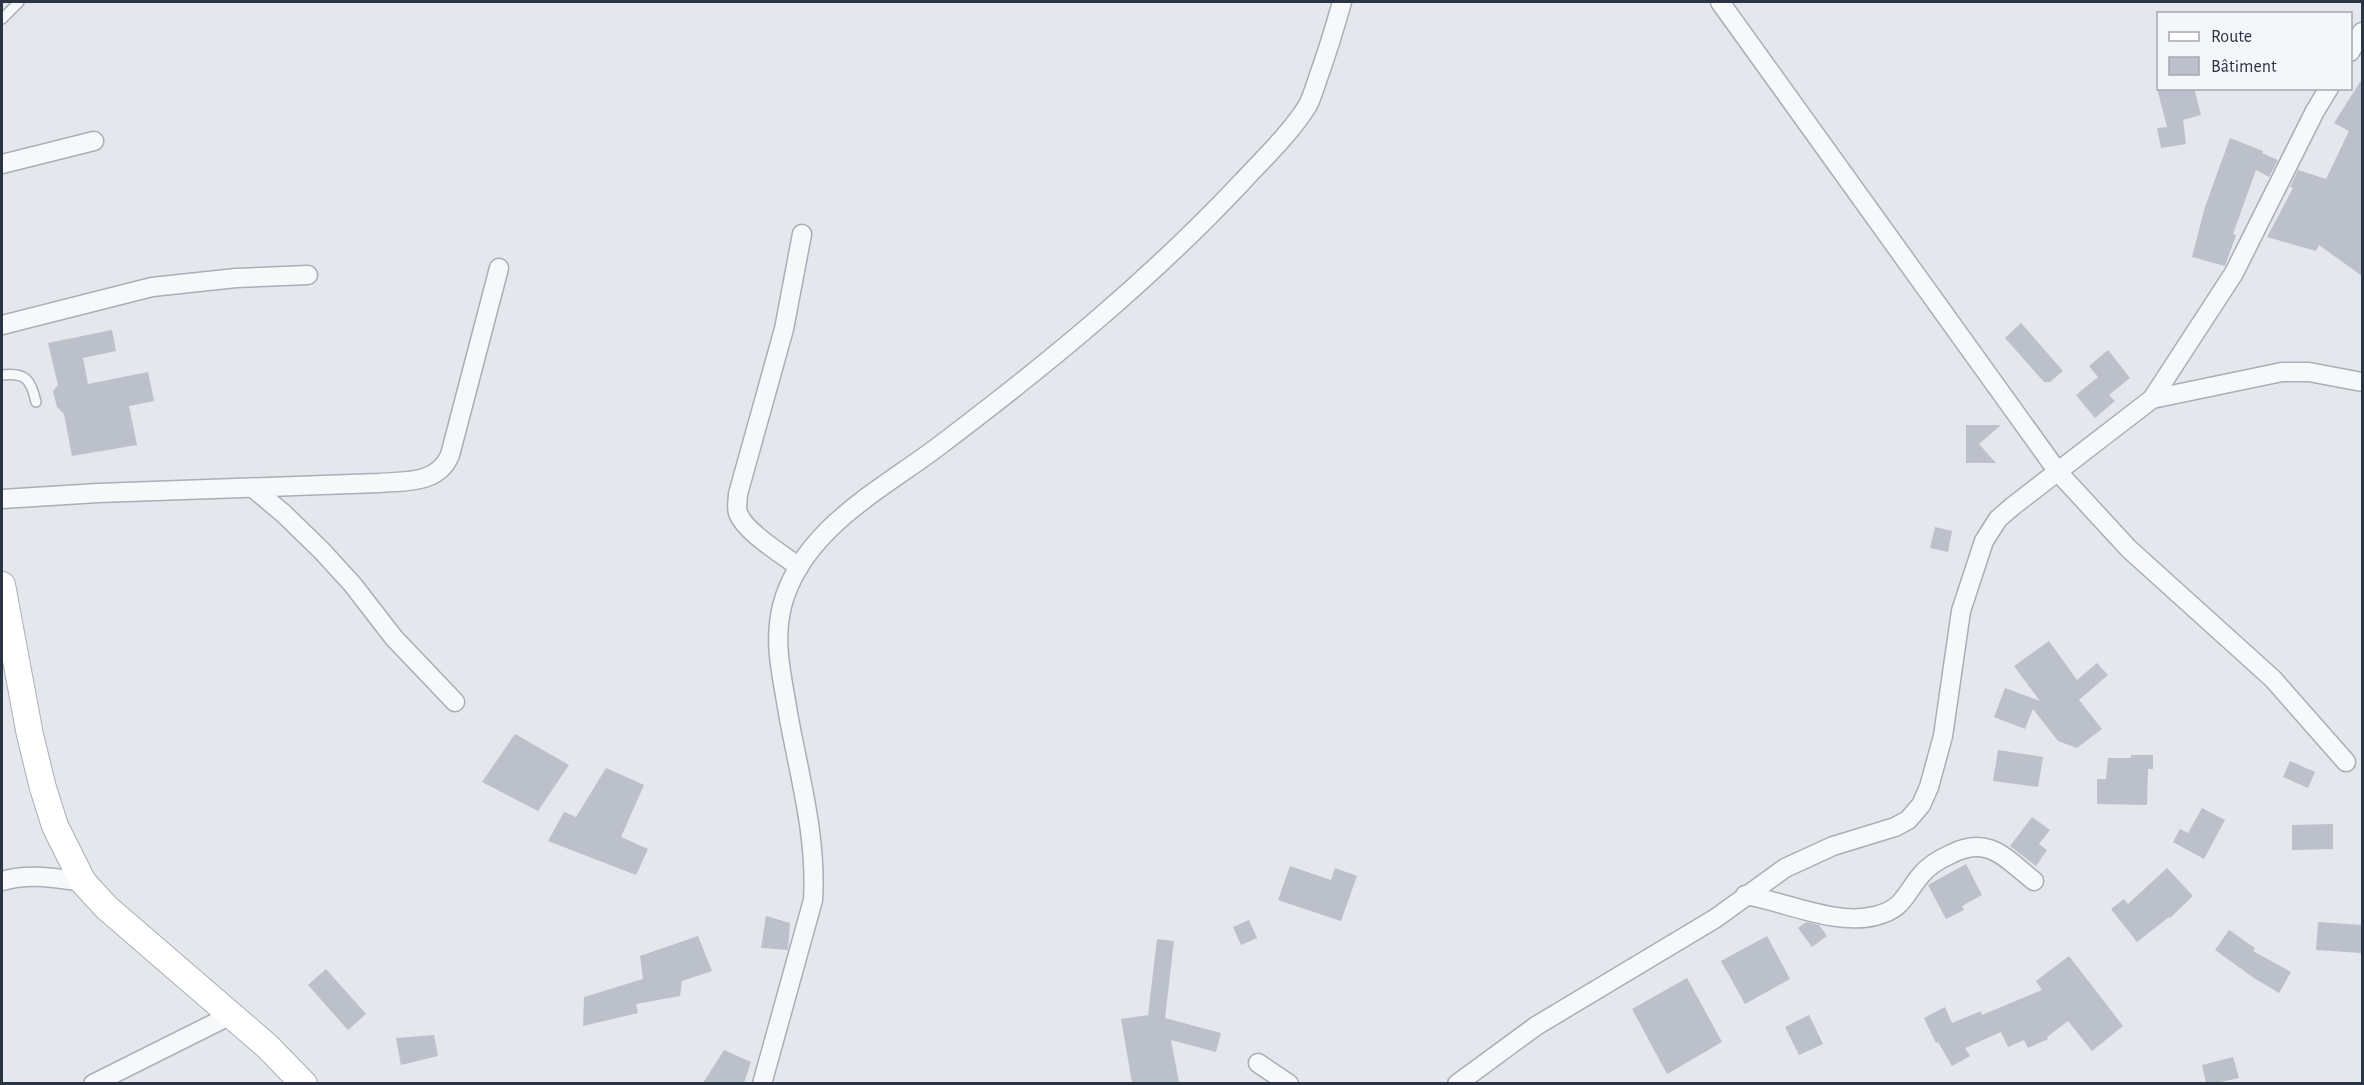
<svg xmlns="http://www.w3.org/2000/svg" width="2364" height="1085" font-family="'Alegreya Sans',sans-serif">
  <rect width="100%" height="100%" fill="#e4e7ec"/>
  <g fill="#bbc0ca">
    <polygon points="2362,79 2362,276 2319,245 2316,251 2267,237 2293,188 2290,187 2298,170 2326,179 2349,131 2334,123"/>
    <polygon points="2157,88 2194,88 2201,115 2183,120 2186,144 2161,148 2157,128 2167,127"/>
    <polygon points="2230,138 2263,151 2262,153 2278,160 2269,177 2256,170 2233,234 2236,235 2225,266 2192,257 2205,207"/>
    <polygon points="2021,323 2063,371 2050,382 2044,382 2005,338"/>
    <polygon points="112,330 116,351 83,358 88,384 148,372 154,401 129,406 137,445 72,456 64,414 57,407 53,391 58,385 48,343"/>
    <polygon points="2108,350 2130,378 2109,395 2115,401 2095,418 2076,395 2098,377 2089,366"/>
    <polygon points="1966,425 2001,425 1979,444 1996,463 1966,463"/>
    <polygon points="1935,527 1952,531 1948,552 1930,548"/>
    <polygon points="2049,641 2077,680 2097,663 2108,675 2079,700 2102,729 2077,748 2058,741 2033,709 2025,729 1994,717 2005,688 2040,701 2014,666"/>
    <polygon points="515,734 569,765 538,811 482,782"/>
    <polygon points="1998,750 2043,757 2038,787 1993,781"/>
    <polygon points="2131,755 2153,755 2153,769 2148,769 2147,805 2097,804 2097,779 2106,779 2108,758 2131,758"/>
    <polygon points="2290,761 2315,772 2308,788 2283,777"/>
    <polygon points="606,768 644,785 621,837 648,849 636,875 548,841 564,812 576,817"/>
    <polygon points="2202,808 2225,820 2204,859 2173,842 2180,829 2188,833"/>
    <polygon points="2032,817 2050,830 2039,844 2047,850 2036,866 2010,846"/>
    <polygon points="2333,824 2333,849 2292,850 2292,825"/>
    <polygon points="1966,864 1982,895 1962,906 1964,910 1946,919 1928,885"/>
    <polygon points="1290,866 1331,880 1335,868 1357,876 1341,921 1278,900"/>
    <polygon points="2167,868 2193,896 2170,918 2169,917 2137,942 2111,909 2124,899 2128,904"/>
    <polygon points="766,916 790,923 788,950 761,948"/>
    <polygon points="1249,920 1257,938 1241,945 1233,927"/>
    <polygon points="1806,922 1819,925 1827,936 1812,947 1798,928"/>
    <polygon points="2318,922 2362,925 2361,953 2316,950"/>
    <polygon points="2229,930 2255,948 2253,951 2291,972 2279,993 2254,978 2215,950"/>
    <polygon points="698,936 712,971 682,981 680,996 636,1004 638,1013 583,1026 584,997 643,979 640,956"/>
    <polygon points="1767,936 1790,979 1745,1004 1721,961"/>
    <polygon points="1157,939 1174,941 1165,1018 1221,1033 1216,1052 1171,1040 1179,1083 1132,1083 1121,1019 1148,1015"/>
    <polygon points="2069,956 2123,1026 2092,1051 2068,1021 2047,1037 2048,1039 2028,1048 2024,1040 2008,1047 2001,1032 1965,1048 1970,1056 1952,1066 1938,1042 1936,1043 1924,1018 1945,1007 1952,1023 1981,1011 1982,1015 2042,990 2036,981"/>
    <polygon points="326,969 366,1014 348,1030 308,985"/>
    <polygon points="1687,978 1722,1042 1667,1074 1632,1009"/>
    <polygon points="1809,1015 1823,1044 1799,1055 1785,1027"/>
    <polygon points="434,1035 438,1056 401,1065 396,1038"/>
    <polygon points="724,1050 751,1062 744,1083 703,1083"/>
    <polygon points="2233,1057 2239,1078 2216,1083 2206,1083 2202,1065"/>
  </g>
  <g fill="none" stroke-linecap="round" stroke-linejoin="round">
    <g stroke="#a9aeb7" stroke-width="12">
      <g id="lane">
        <polyline points="2,19 19,2"/>
        <path d="M2,375C26,372 31,380 36,402"/>
      </g>
    </g>
    <g stroke="#a9aeb7" stroke-width="21">
      <g id="street">
        <polyline points="1720,2 2058,472 2129,549 2273,679 2346,762"/>
        <polyline points="2350,52 2362,32"/>
        <polyline points="2,164 94,141"/>
        <polyline points="2,325 152,287 236,278 308,275"/>
        <polyline points="2152,399 2282,372 2309,372 2362,382"/>
        <polyline points="253,488 284,514 322,551 353,585 394,638 455,702"/>
        <path d="M2,499L98,493L379,483C406,481 438,484 450,455L499,268"/>
        <path d="M799,567C782,554 745,532 738,513C736,507 738,500 738,494L784,329L802,234"/>
        <path d="M2,881C29,873 55,878 83,882"/>
        <path d="M1745,895C1786,902 1836,926 1875,916C1904,909 1904,895 1921,875C1928,866 1940,859 1951,854C1989,835 2005,858 2034,881"/>
        <polyline points="1258,1063 1289,1084"/>
        <polyline points="93,1084 231,1015"/>
        <path d="M762,1084L813,900C817,836 799,775 788,713C782,675 773,644 782,606C802,529 881,490 939,446C1045,366 1150,280 1241,183C1264,158 1290,134 1308,105C1312,97 1315,87 1318,78C1327,53 1335,27 1342,2"/>
        <polyline points="1457,1084 1536,1026 1716,918 1785,868 1833,846 1895,827 1908,820 1921,805 1929,787 1943,736 1961,611 1984,541 1998,519 2013,506 2152,399 2234,273 2315,111 2329,88"/>
      </g>
    </g>
    <g stroke="#a9aeb7" stroke-width="28">
      <polyline id="secondary" points="2,585 30,735 43,788 55,826 83,882 107,908 267,1046 304,1084"/>
    </g>
    <use href="#lane" stroke="#f7f8fa" stroke-width="9"/>
    <use href="#street" stroke="#f7f8fa" stroke-width="18"/>
    <use href="#secondary" stroke="#fff" stroke-width="26"/>
  </g>
  <rect width="2364" height="1085" fill="none" stroke="#2b3445" stroke-width="6"/>
  <rect x="2157" y="12" width="195" height="78" fill="#f4f6f9" stroke="#a4a8b1" stroke-width="1.5"/>
  <rect x="2169" y="32" width="30" height="9" fill="#ffffff" stroke="#a4a8b1" stroke-width="1.5"/>
  <text x="2211" y="42" font-size="18" fill="#2b3445">Route</text>
  <rect x="2169" y="57" width="30" height="18" fill="#bbc0ca" stroke="#a4a8b1" stroke-width="1.5"/>
  <text x="2211" y="72" font-size="18" fill="#2b3445">Bâtiment</text>
</svg>
